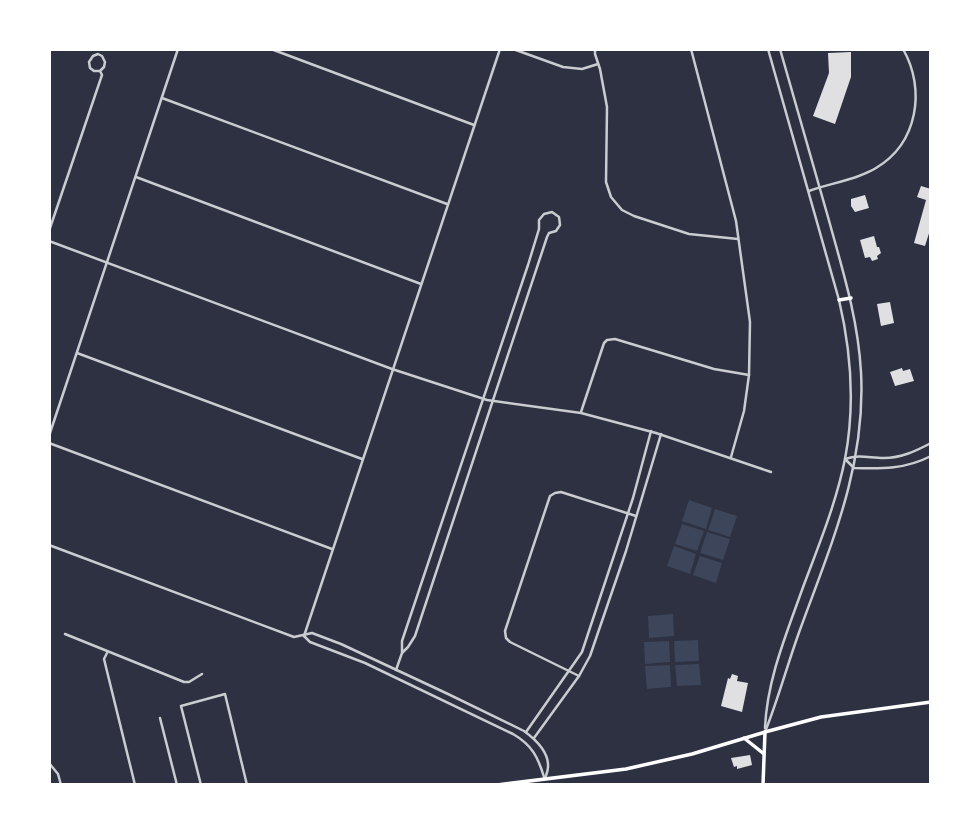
<svg xmlns="http://www.w3.org/2000/svg" width="980" height="834" font-family="'Work Sans',sans-serif">
  <rect width="100%" height="100%" fill="#2d3142"/>
  <g fill="#3c4559">
    <polygon points="689,500 712,508 706,529 682,521"/>
    <polygon points="715,509 737,516 730,537 708,530"/>
    <polygon points="682,524 704,531 697,551 675,544"/>
    <polygon points="707,532 730,539 723,560 700,553"/>
    <polygon points="674,546 696,554 690,574 667,566"/>
    <polygon points="700,556 722,563 716,583 693,575"/>
    <polygon points="673,614 674,636 649,638 648,616"/>
    <polygon points="698,640 699,661 675,662 674,641"/>
    <polygon points="669,641 670,662 645,664 644,642"/>
    <polygon points="699,664 701,685 677,686 675,665"/>
    <polygon points="670,665 671,687 647,689 645,666"/>
  </g>
  <g fill="#e0e0e3">
    <polygon points="851,52 851,77 835,124 813,116 829,73 828,53"/>
    <polygon points="921,186 931,189 931,227 925,246 914,243 926,200 917,197"/>
    <polygon points="865,195 869,208 855,212 851,206 851,199"/>
    <polygon points="874,236 877,247 879,247 881,253 877,256 878,259 872,261 870,257 865,258 860,240"/>
    <polygon points="890,302 894,323 881,326 877,304"/>
    <polygon points="902,368 903,371 910,369 914,381 895,386 890,372"/>
    <polygon points="732,674 738,676 737,681 748,683 742,712 721,706 728,678 730,679"/>
    <polygon points="750,755 752,765 737,769 737,766 734,767 731,758"/>
  </g>
  <g fill="none" stroke-linecap="round" stroke-linejoin="round">
    <g stroke="#caccd0" stroke-width="2.5">
      <polyline points="271,49 474,125"/>
      <polyline points="513,49 563,67 582,69 598,64"/>
      <polyline points="595,49 595,54 600,69 607,107 606,182 611,197 622,210 634,216 689,234 738,239"/>
      <polyline points="691,49 736,221 750,322 749,375 744,411 731,457"/>
      <polyline points="162,98 447,204"/>
      <polyline points="136,177 421,284"/>
      <path d="M809,191C831,183 856,180 876,168C918,143 926,89 903,49"/>
      <polyline points="49,231 102,75 100,71 104,67 105,62 102,56 98,54 93,56 89,62 90,68 94,71 100,71"/>
      <polyline points="49,241 392,369 487,400 581,413 656,433 771,472"/>
      <polyline points="77,353 362,459"/>
      <polyline points="581,412 604,343 607,340 615,339 714,369 749,375"/>
      <polyline points="49,436 178,49"/>
      <polyline points="49,443 332,549"/>
      <path d="M931,443C916,451 901,458 884,458C869,458 860,454 845,459L854,468C882,469 906,469 931,456"/>
      <path d="M49,545L294,637L312,633L341,644L448,694L524,731C535,739 549,752 548,767C548,771 546,775 545,779"/>
      <polyline points="65,634 184,682 189,682 202,674"/>
      <polyline points="304,636 500,49"/>
      <path d="M304,636L310,642L365,663L513,734C532,745 538,757 544,777"/>
      <polyline points="107,653 104,659 135,785"/>
      <polyline points="396,670 402,653 402,641 528,265 539,229 539,220 544,214 552,212 559,217 560,225 556,231 549,233 547,237 415,636 408,647 402,653"/>
      <polyline points="579,676 510,642 506,638 505,631 550,496 555,493 561,492 636,516"/>
      <polyline points="160,718 177,785"/>
      <polyline points="526,732 582,652 633,498 651,431"/>
      <polyline points="534,738 579,676 590,656 626,551 661,434"/>
      <polyline points="49,763 58,774 61,785"/>
      <polyline points="201,785 181,706 225,694 247,785"/>
    </g>
    <g stroke="#caccd0" stroke-width="2.5">
      <path d="M765,728C767,680 786,635 802,590C818,547 836,504 845,459C855,407 851,351 839,300L768,49"/>
      <path d="M765,732C779,697 788,662 801,627C832,542 866,465 861,372C858,318 842,268 828,217C812,161 796,105 780,49"/>
    </g>
    <polyline stroke="#fff" stroke-width="3.5" points="763,785 765,732"/>
    <g stroke="#fff" stroke-width="3.5">
      <polyline points="839,300 851,298"/>
      <polyline points="744,738 764,754"/>
      <polyline points="497,785 626,769 692,754 765,732 821,717 931,702"/>
    </g>
  </g>
  <rect width="980" height="834" fill="none" stroke="#ffffff" stroke-width="102"/>
</svg>
